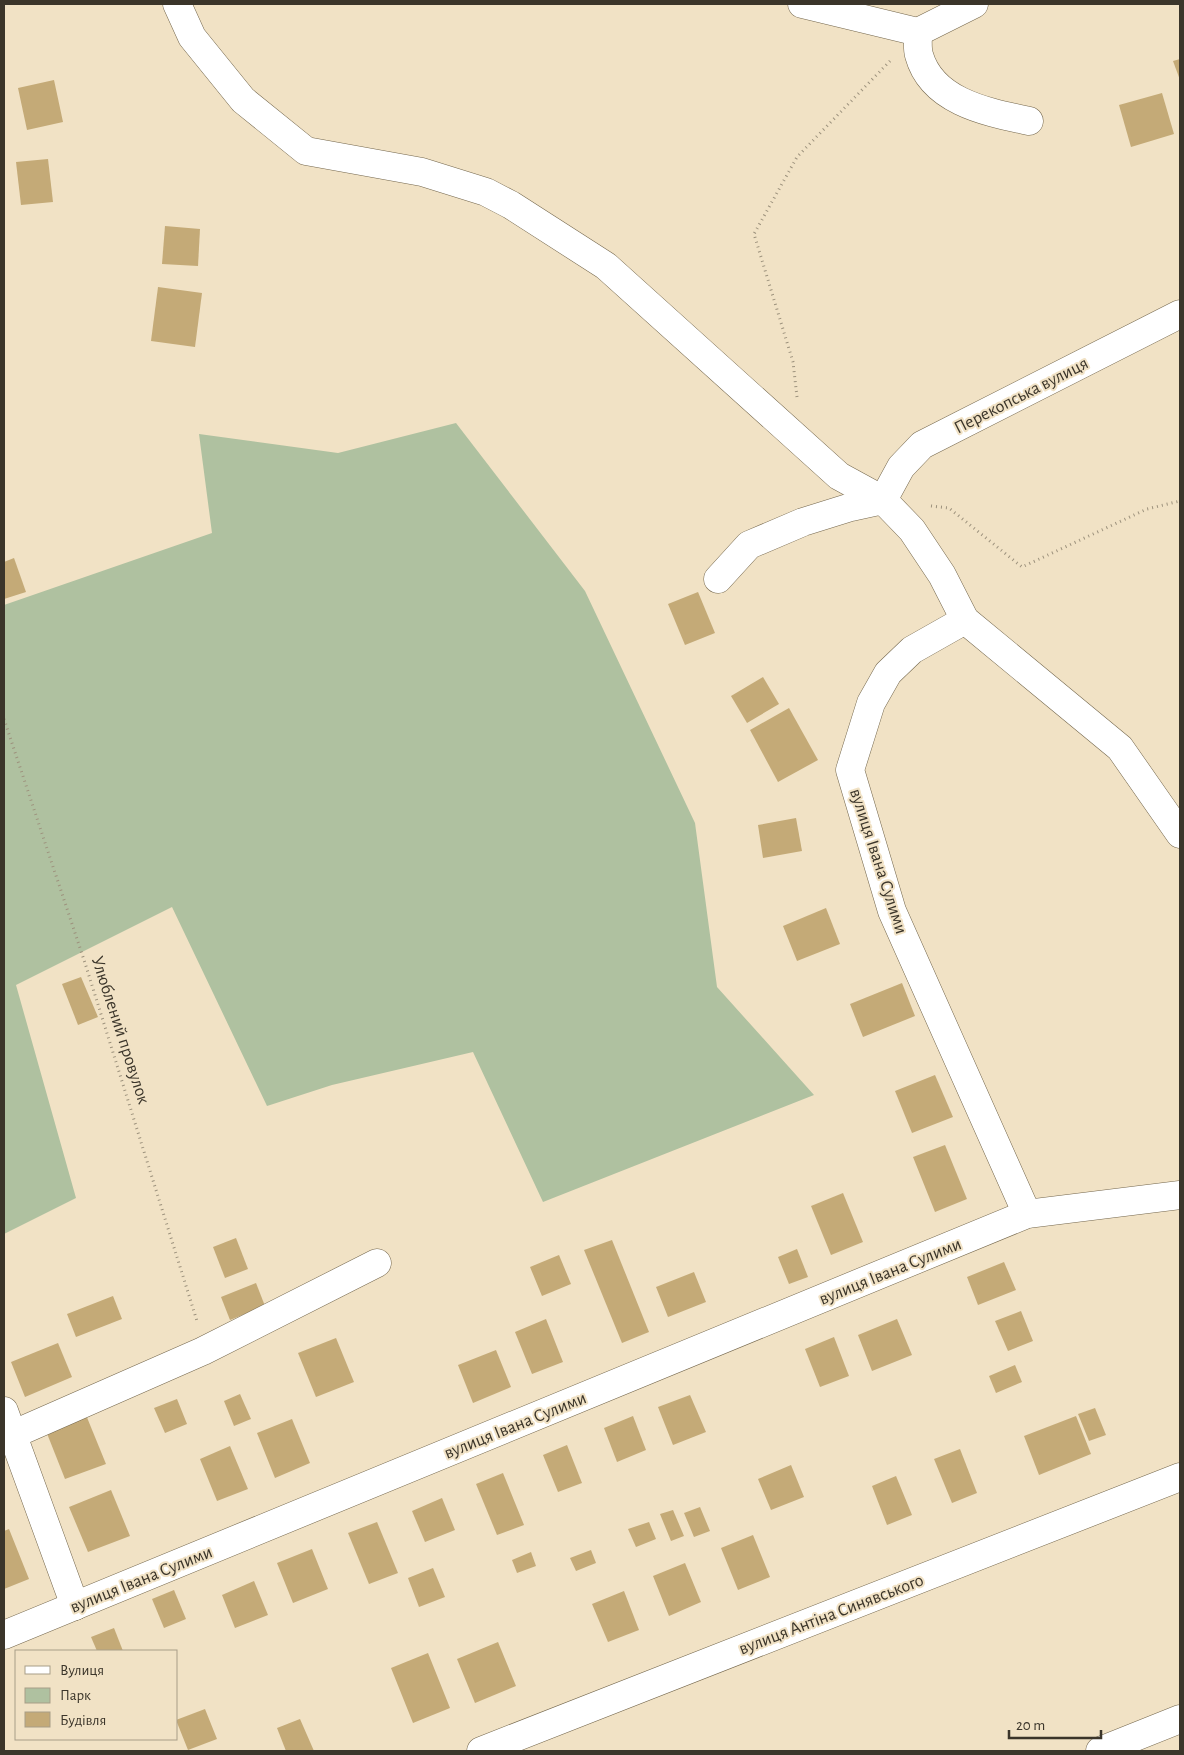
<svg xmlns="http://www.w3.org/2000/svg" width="1184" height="1755" font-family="'Alegreya Sans',sans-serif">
  <rect width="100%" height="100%" fill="#f1e2c5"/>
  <polygon fill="#afc1a0" points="456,423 585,591 695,823 717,987 814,1095 543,1202 473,1052 332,1085 267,1106 172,907 16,985 76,1198 4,1234 4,605 212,533 199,434 338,453"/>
  <g fill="#c4aa77">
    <polygon points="1180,59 1180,80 1173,61"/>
    <polygon points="54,80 63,122 27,130 18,88"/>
    <polygon points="1162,93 1174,134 1131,147 1119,105"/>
    <polygon points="48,159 53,202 21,205 16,162"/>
    <polygon points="165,226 200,229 198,266 162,264"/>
    <polygon points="158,287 202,293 195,347 151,341"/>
    <polygon points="14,558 26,592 4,599 4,562"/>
    <polygon points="698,592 715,633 685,645 668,604"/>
    <polygon points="763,677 779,704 747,723 731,696"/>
    <polygon points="789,708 818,760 778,782 750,730"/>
    <polygon points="796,818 802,851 763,858 758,825"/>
    <polygon points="826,908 840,944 797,961 783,926"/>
    <polygon points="81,977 98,1017 78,1025 62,984"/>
    <polygon points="902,983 915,1016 863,1037 850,1004"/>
    <polygon points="935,1075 953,1117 912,1133 895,1091"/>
    <polygon points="945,1145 967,1199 935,1212 913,1157"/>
    <polygon points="843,1193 863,1242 831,1255 811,1206"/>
    <polygon points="236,1238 248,1269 225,1278 213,1247"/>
    <polygon points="612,1240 649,1332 622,1343 584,1250"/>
    <polygon points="797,1249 808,1277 789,1284 778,1257"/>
    <polygon points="559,1255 571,1284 542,1296 530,1267"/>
    <polygon points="1004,1262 1016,1290 978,1305 967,1277"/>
    <polygon points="694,1272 706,1302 668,1317 656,1287"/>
    <polygon points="256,1283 265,1306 230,1320 221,1297"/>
    <polygon points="113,1296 122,1319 76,1337 67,1314"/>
    <polygon points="1021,1311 1033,1341 1008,1351 995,1321"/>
    <polygon points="546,1319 563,1362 532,1374 515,1332"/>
    <polygon points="897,1319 912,1355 872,1371 858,1335"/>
    <polygon points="834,1337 849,1376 820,1387 805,1349"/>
    <polygon points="336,1338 354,1382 316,1397 298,1353"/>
    <polygon points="58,1343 72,1377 25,1397 11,1362"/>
    <polygon points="496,1350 511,1387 473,1403 458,1365"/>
    <polygon points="1015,1365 1022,1382 996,1393 989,1376"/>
    <polygon points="240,1394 251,1419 234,1426 224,1401"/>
    <polygon points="690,1395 706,1432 673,1445 658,1407"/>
    <polygon points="177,1399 187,1424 165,1433 154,1408"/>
    <polygon points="1095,1408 1106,1435 1089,1441 1078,1414"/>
    <polygon points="86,1415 106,1464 65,1479 46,1431"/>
    <polygon points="633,1416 646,1450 617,1462 604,1428"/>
    <polygon points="1076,1416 1091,1454 1039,1475 1024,1436"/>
    <polygon points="292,1419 310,1463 275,1478 257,1433"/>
    <polygon points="567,1445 582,1483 558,1492 543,1455"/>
    <polygon points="230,1446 248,1489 217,1501 200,1459"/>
    <polygon points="960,1449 977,1493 952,1503 934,1459"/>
    <polygon points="791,1465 804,1497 771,1510 758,1479"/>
    <polygon points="503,1473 524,1525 497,1535 476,1484"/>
    <polygon points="896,1476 912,1515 887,1525 872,1486"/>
    <polygon points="111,1490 130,1536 88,1552 69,1507"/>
    <polygon points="442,1498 455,1530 425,1542 412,1511"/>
    <polygon points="700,1507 710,1531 694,1537 684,1513"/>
    <polygon points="673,1510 684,1536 671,1541 660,1514"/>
    <polygon points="377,1522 398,1573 369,1584 348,1533"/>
    <polygon points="649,1522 656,1539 636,1547 628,1529"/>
    <polygon points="9,1529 29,1579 4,1589 4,1531"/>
    <polygon points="753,1535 770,1577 738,1590 721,1548"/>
    <polygon points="312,1549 328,1589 293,1603 277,1563"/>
    <polygon points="591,1550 596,1563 576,1571 570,1558"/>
    <polygon points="531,1552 536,1566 517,1573 512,1560"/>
    <polygon points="685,1563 701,1602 669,1616 653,1576"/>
    <polygon points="433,1568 445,1597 419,1607 408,1578"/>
    <polygon points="254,1581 268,1615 235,1628 222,1595"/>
    <polygon points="174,1590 186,1619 164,1628 152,1599"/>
    <polygon points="624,1591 639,1630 608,1642 592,1604"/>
    <polygon points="114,1628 123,1651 97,1651 91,1637"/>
    <polygon points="498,1642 516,1686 475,1703 457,1659"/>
    <polygon points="428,1653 450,1708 413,1723 391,1668"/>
    <polygon points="205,1709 217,1739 188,1750 176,1720"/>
    <polygon points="300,1719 314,1751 286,1751 277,1728"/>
  </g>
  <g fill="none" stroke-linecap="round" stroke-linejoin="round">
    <g stroke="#74674d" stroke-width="29">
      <g id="minor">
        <polyline points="177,4 192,37 243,100 306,151 422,172 486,192 511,205 606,266 839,476 883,500 912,530 942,575 965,620 1120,748 1180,834"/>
        <polyline points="802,4 918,32"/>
        <path d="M918,32C918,39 917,48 919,55C932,102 987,112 1029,121"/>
        <polyline points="918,32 974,4"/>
        <polyline points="718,579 749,545 803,522 851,507 883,500 901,467 922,445 1180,314"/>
        <polyline points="965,620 912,650 888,673 871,703 850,770 892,911 1027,1214"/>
        <polyline points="4,1411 75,1606"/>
        <polyline points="14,1434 203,1351 377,1263"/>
        <polyline points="4,1635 1027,1214 1180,1195"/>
        <polyline points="481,1751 1180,1477"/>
        <polyline points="1100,1751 1180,1719"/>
      </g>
    </g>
    <g stroke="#9d927d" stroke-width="3" stroke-dasharray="1 4" stroke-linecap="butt">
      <polyline points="797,397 793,362 754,234 797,157 890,61"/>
      <polyline points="931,506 949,508 1022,567 1147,509 1180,501"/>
      <polyline points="4,719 85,963 197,1321"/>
    </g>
    <use href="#minor" stroke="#fff" stroke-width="28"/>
  </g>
  <g text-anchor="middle" stroke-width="4" stroke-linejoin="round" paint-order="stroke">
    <g font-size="18" fill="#3b352a" stroke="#f1e2c5">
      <text transform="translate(1021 395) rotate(-27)" y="6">Перекопська вулиця</text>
      <text transform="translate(879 861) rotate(72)" y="6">вулиця Івана Сулими</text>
      <text transform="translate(121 1030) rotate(72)" y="6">Улюблений провулок</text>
      <text transform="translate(890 1271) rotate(-22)" y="6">вулиця Івана Сулими</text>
      <text transform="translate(515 1425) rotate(-22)" y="6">вулиця Івана Сулими</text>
      <text transform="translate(141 1579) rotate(-22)" y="6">вулиця Івана Сулими</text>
      <text transform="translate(831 1614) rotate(-21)" y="6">вулиця Антіна Синявського</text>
    </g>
  </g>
  <rect width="1184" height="1755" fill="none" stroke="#3b352a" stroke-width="10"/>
  <rect x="15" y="1650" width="162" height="90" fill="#f1e2c5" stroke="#a89d87"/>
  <rect x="25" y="1666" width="25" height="8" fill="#ffffff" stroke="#a89d87"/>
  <text x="60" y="1675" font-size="15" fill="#3b352a">Вулиця</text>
  <rect x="25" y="1688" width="25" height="15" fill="#afc1a0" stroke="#a89d87"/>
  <text x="60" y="1700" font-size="15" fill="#3b352a">Парк</text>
  <rect x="25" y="1712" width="25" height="15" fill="#c4aa77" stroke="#a89d87"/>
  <text x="60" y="1725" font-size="15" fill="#3b352a">Будівля</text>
  <path d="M1009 1730v8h92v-8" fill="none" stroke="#3b352a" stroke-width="2.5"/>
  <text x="1016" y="1730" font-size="15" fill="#3b352a" stroke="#f1e2c5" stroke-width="4" paint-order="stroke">20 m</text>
</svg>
